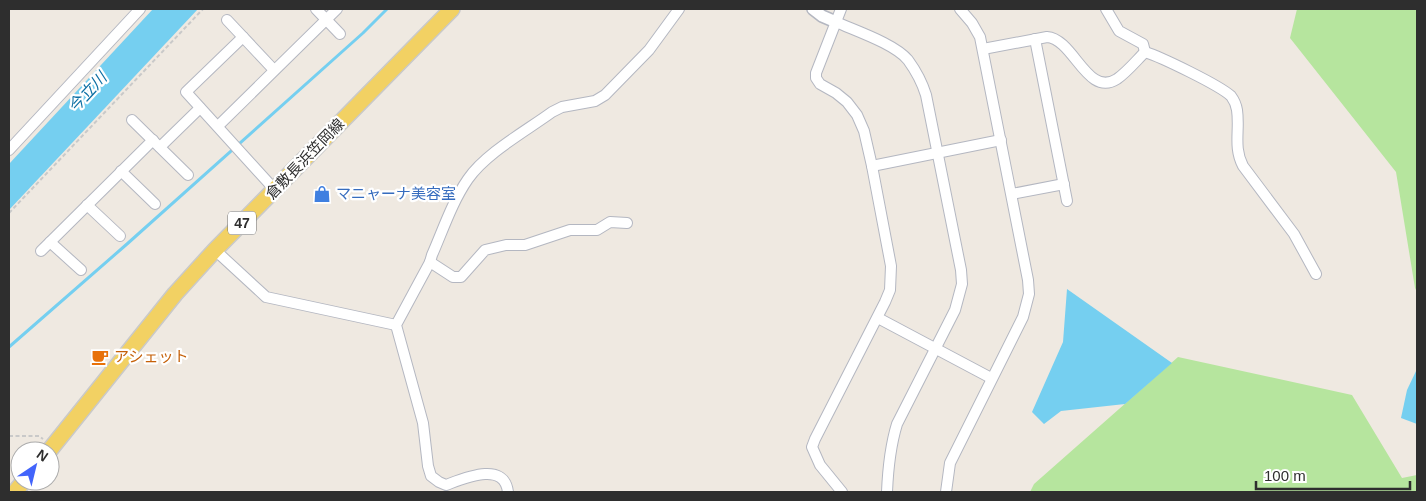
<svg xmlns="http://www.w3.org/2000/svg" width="1426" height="501" font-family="Helvetica,'Noto Sans JP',sans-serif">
  <rect width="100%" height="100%" fill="#efe9e1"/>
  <g fill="#b6e59e">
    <polygon points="1297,9 1417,9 1417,292 1415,288 1396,172 1290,38"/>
    <polygon points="1178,357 1352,395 1402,478 1417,475 1417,492 1030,492 1034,484"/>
  </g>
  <g fill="#75cff0">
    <polygon points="153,9 198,9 9,210 9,164"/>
    <polygon points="1067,289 1172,363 1125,404 1061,411 1044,424 1032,412 1063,342"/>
    <polygon points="1417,369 1417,424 1401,418 1407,390"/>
  </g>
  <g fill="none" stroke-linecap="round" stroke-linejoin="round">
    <polyline stroke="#75cff0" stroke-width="3" points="9,347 127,244 363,33 387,9"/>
    <g stroke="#b4b7c1" stroke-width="12">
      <g id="minor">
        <polyline points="316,9 340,34"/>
        <polyline points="841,9 816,73 816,78 820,84 836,93 847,102 857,115 864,131 872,166 891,266 890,290 885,302 815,439 812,447 820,465 842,492"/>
        <polyline points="1106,9 1119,31 1143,44 1145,52"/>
        <polyline points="227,20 274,70"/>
        <path d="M836,22C856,31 895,44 908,60C916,71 922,82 926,95L961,270L962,284L955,310L897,424C890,447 888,468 887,492"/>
        <polyline points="243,37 186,92 275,190"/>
        <polyline points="1035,39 1067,201"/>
        <path d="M983,49L1047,37C1074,39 1087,98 1117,79C1127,72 1136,61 1145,52"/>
        <path d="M1145,52C1161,57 1219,85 1231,96C1234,100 1236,104 1237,110C1240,130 1233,147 1243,166L1294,234L1316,274"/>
        <polyline points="132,120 188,175"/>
        <polyline points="218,126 337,9"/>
        <polyline points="160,147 200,108"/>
        <polyline points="9,150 140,9"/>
        <polyline points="872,166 1001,140"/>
        <polyline points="121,171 155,204"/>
        <polyline points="1012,194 1064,184"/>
        <polyline points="87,205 120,236"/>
        <polyline points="50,242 81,270"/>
        <polyline points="215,250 266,297 396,325"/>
        <polyline points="41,251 153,140"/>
        <polyline points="430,262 453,277 461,277 485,250 506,245 525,245 570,230 597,230 610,222 627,223"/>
        <polyline points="878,318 991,378"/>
        <path d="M508,492C504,461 465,478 446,485L439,482L431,476L428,466L423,423L396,325L430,262L432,255C443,230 452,202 468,179C486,153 526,131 552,112L562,107L595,101L605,95L649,50L679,9"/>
        <polyline points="946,492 950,463 1023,317 1029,294 1028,280 980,37 972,23 960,9"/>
      </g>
    </g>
    <g stroke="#b4b7c1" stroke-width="14">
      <polyline id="tertiary" points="813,9 822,16 836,22"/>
    </g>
    <g stroke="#c9c9c9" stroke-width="18">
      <g id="primary">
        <polyline points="49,451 175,294 215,250 452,9"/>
        <polyline points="15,492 24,481"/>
      </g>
    </g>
    <g stroke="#c9c9c9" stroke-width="2" stroke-dasharray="4 2.5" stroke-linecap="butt">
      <polyline points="9,213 203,9"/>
      <polyline points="9,436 39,436 43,439"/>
    </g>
    <use href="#minor" stroke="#fff" stroke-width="10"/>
    <use href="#tertiary" stroke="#fff" stroke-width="11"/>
    <use href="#primary" stroke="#f2d163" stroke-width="15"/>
  </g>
  <defs>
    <g id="shop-bare" transform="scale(1.35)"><path d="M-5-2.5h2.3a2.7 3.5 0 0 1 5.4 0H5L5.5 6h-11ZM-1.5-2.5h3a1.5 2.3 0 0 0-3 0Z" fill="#3f7fe0" stroke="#fff" stroke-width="2.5" paint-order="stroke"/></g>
    <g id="cafe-bare" transform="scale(1.35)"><path d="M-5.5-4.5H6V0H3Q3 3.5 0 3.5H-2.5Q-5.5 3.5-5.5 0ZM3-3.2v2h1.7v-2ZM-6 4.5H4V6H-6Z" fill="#e8710a" stroke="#fff" stroke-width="2.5" paint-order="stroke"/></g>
  </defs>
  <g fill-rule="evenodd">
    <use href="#shop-bare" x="322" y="194"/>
    <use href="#cafe-bare" x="100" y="357"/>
  </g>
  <g text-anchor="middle" stroke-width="4.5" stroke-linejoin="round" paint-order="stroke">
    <rect fill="#fff" stroke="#6d6d6d" stroke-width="1" x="228" y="211.5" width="28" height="23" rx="4"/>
    <g font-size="14" font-weight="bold" fill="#2e2e2e">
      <text x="242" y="228">47</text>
    </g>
    <g font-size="15" fill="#2e2e2e" stroke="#fff">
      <text transform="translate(305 159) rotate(-46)" y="5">倉敷長浜笠岡線</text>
    </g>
    <g font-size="15" fill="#366cbe" stroke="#fff" text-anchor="start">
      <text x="336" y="199">マニャーナ美容室</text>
    </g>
    <g font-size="15" fill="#c56008" stroke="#fff" text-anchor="start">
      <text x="114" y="362">アシェット</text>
    </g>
    <g font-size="16" font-style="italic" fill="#0d6fa3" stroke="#fff">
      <text transform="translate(87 92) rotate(-47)" y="6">今立川</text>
    </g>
  </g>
  <rect width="1426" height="501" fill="none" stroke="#2e2e2e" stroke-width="20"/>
  <g transform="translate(35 466) rotate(35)"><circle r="24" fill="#ffffff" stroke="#ababab"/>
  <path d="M0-4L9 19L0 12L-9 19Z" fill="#4264fb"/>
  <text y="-8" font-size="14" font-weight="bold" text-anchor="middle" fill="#2e2e2e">N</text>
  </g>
  <path d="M1256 481v8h154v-8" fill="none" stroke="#2e2e2e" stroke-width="2.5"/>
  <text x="1264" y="481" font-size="15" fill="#2e2e2e" stroke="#ffffff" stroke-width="4" paint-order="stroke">100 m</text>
</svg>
